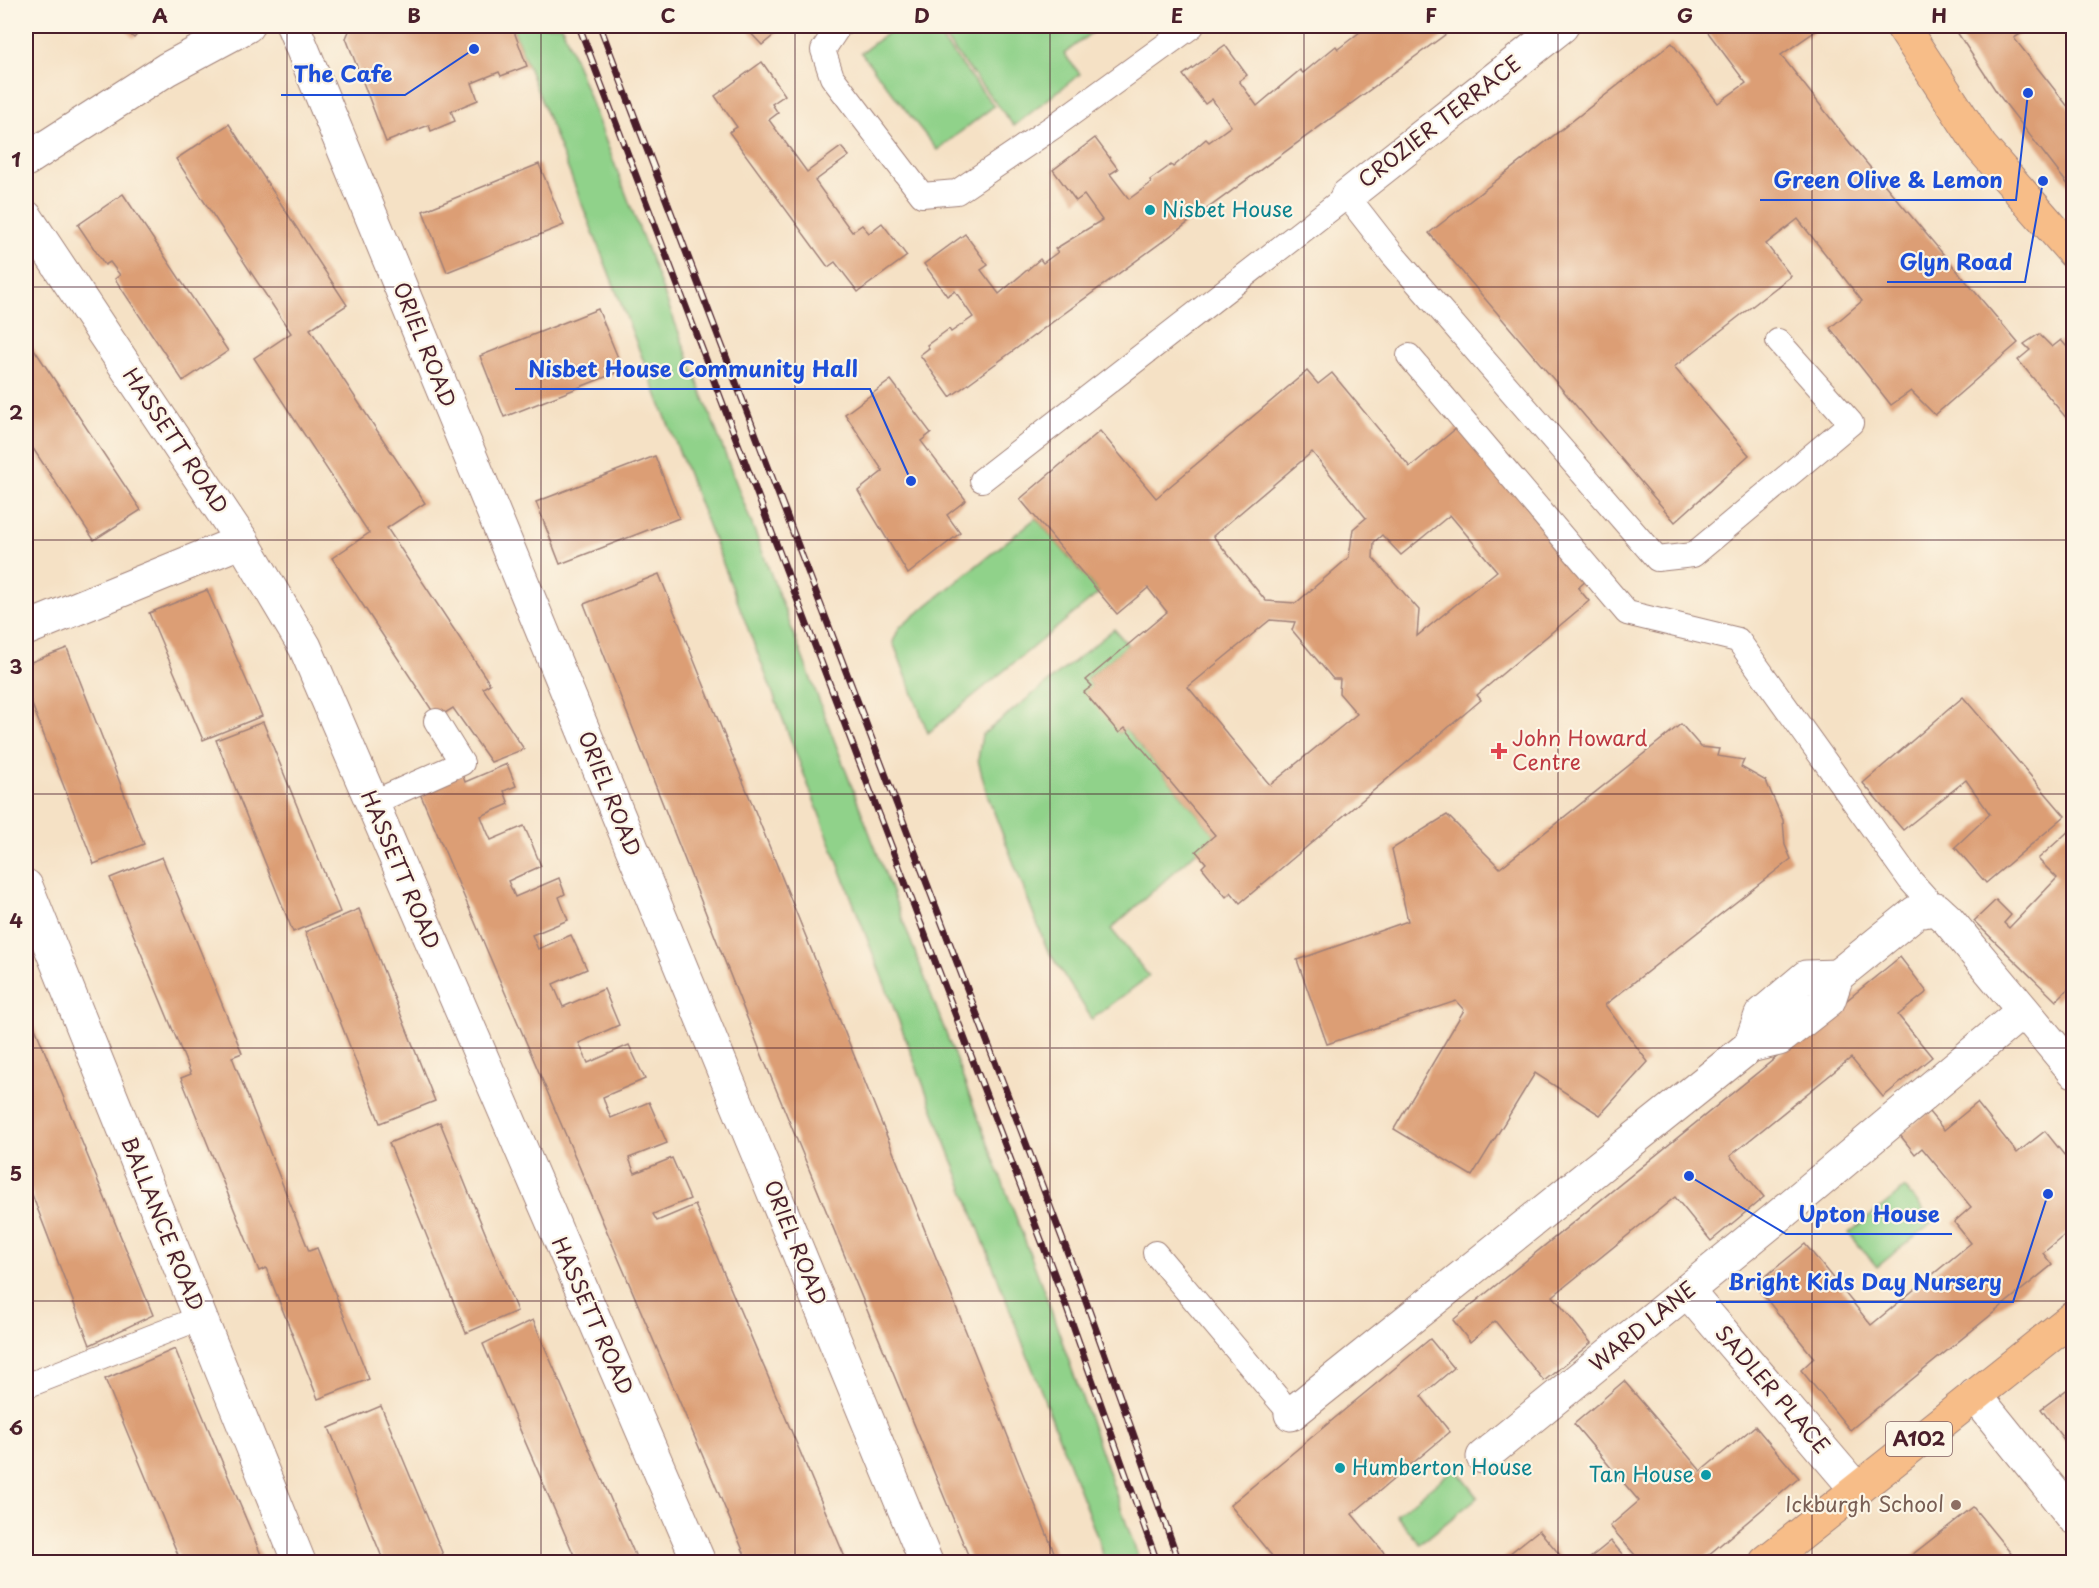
<svg xmlns="http://www.w3.org/2000/svg" width="2099" height="1588" font-family="'Playpen Sans',sans-serif">
  <rect width="100%" height="100%" fill="#fcf5e5"/>
  <filter id="ink" filterUnits="userSpaceOnUse"><feTurbulence type="fractalNoise" baseFrequency=".0167" numOctaves="2"/><feDisplacementMap in="SourceGraphic" scale="12" xChannelSelector="R" yChannelSelector="G"/><feConvolveMatrix kernelMatrix="1 2 1 2 8 2 1 2 1" color-interpolation-filters="sRGB"/></filter>
  <filter id="wash" filterUnits="userSpaceOnUse"><feTurbulence type="fractalNoise" baseFrequency=".008" numOctaves="4" result="noise"/><feDisplacementMap in="SourceGraphic" scale="24" xChannelSelector="R" yChannelSelector="G"/><feGaussianBlur stdDeviation="1.35" result="paint"/><feColorMatrix in="noise" values="0 0 0 0 0 0 0 0 0 0 0 0 0 0 0 0 0 1.4 0 .05"/><feComposite in="paint" operator="in"/></filter>
  <g filter="url(#wash)">
    <rect width="100%" height="100%" fill="#f5e1c5"/>
    <g fill="#90d28a" stroke="#6d785a" stroke-width="1.5">
      <polygon points="512,26 562,26 1046,1296 1140,1562 1104,1562 1098,1539 717,548"/>
      <polygon points="897,26 931,26 994,106 937,150 861,53"/>
      <polygon points="935,26 1100,26 1064,54 1080,74 1014,126"/>
      <polygon points="1036,518 1099,593 928,733 893,642 899,628"/>
      <polygon points="1114,629 1128,645 1087,679 1119,733 1125,728 1215,835 1111,929 1149,976 1092,1019 1047,949 987,794 978,760 982,735"/>
      <polygon points="1905,1188 1933,1222 1877,1267 1849,1233"/>
      <polygon points="1455,1468 1478,1497 1420,1544 1396,1515"/>
    </g>
    <g id="blocks">
      <g fill="#dc9e74" fill-rule="evenodd">
        <polygon points="121,26 139,26 142,29 134,38"/>
        <polygon points="358,26 512,26 527,66 501,76 499,72 472,83 478,100 451,111 455,121 431,131 429,125 386,142 346,38 350,29"/>
        <polygon points="744,26 785,26 762,45"/>
        <polygon points="1355,26 1457,26 950,397 920,355 929,348 927,345 949,329 951,332 973,317 955,291 947,296 924,264 965,234 988,265 981,270 999,294 1040,259 1043,263 1058,252 1055,249 1102,220 1084,195 1076,201 1053,170 1095,138 1118,169 1110,174 1129,199 1151,183 1150,180 1171,165 1173,167 1206,139 1209,142 1231,126 1212,99 1205,104 1183,75 1225,45 1247,75 1239,81 1257,106 1300,70 1303,73 1336,46 1338,49 1360,32"/>
        <polygon points="1706,26 1823,26 1781,55 1853,147 2018,343 1935,415 1911,391 1891,405 1830,328 1862,301 1798,219 1766,244 1791,276 1674,367 1749,455 1675,522 1429,233 1672,43 1718,103 1746,83 1704,27"/>
        <polygon points="1953,26 2033,26 2014,38 2073,113 2073,191 1998,94"/>
        <polygon points="762,62 785,95 772,104 778,113 769,120 807,172 841,147 849,156 815,181 852,232 862,225 869,233 882,223 907,256 858,292 835,262 828,267 729,132 737,127 715,96"/>
        <polygon points="229,124 347,305 310,329 425,503 387,528 490,684 483,688 524,749 491,762 453,708 437,718 332,558 369,533 254,358 291,333 176,159"/>
        <polygon points="539,164 564,225 447,272 423,211"/>
        <polygon points="123,194 228,351 183,381 115,279 120,275 110,262 105,265 78,225"/>
        <polygon points="598,309 623,370 504,417 480,356"/>
        <polygon points="2039,334 2052,347 2061,340 2073,354 2073,426 2018,360 2030,350 2024,344"/>
        <polygon points="26,337 141,510 94,540 26,438"/>
        <path d="M1307,371L1318,384L1332,373L1410,467L1459,426L1589,578L1578,588L1589,601L1477,695L1481,700L1240,903L1231,892L1226,897L1202,867L1206,863L1196,851L1215,835L1125,728L1119,733L1084,692L1092,686L1086,680L1167,612L1148,588L1117,614L1020,499L1100,431L1156,498ZM1312,452L1366,518L1353,529L1349,557L1296,603L1266,601L1213,536ZM1450,515L1497,571L1417,636L1419,610L1373,558L1374,542L1382,535L1401,555ZM1270,620L1295,622L1292,630L1333,679H1340L1339,693L1357,714L1270,785L1188,687Z"/>
        <polygon points="891,380 931,433 921,441 966,500 947,515 960,533 908,574 858,491 883,471 845,414"/>
        <polygon points="655,456 679,518 560,564 536,502"/>
        <polygon points="659,574 971,1344 1058,1562 971,1562 759,1048 584,604"/>
        <polygon points="207,590 262,716 203,740 149,613"/>
        <polygon points="67,648 144,844 94,864 26,689 26,664"/>
        <polygon points="1963,697 2065,816 1986,883 1955,847 1990,814 1966,780 1903,830 1863,783"/>
        <polygon points="263,722 340,912 293,932 216,740"/>
        <polygon points="1681,724 1701,747 1719,749 1717,756 1744,760 1741,767 1766,781 1783,820 1785,845 1791,859 1605,1005 1648,1062 1600,1115 1535,1073 1472,1176 1394,1129 1464,1010 1456,1001 1327,1044 1297,960 1408,921 1392,849 1447,815 1500,868"/>
        <polygon points="507,764 516,786 504,791 509,804 481,816 486,829 491,840 524,826 532,844 541,866 508,881 515,897 559,878 565,894 559,897 568,920 532,935 538,949 571,935 587,969 553,984 563,1007 604,989 619,1025 579,1043 588,1063 629,1045 645,1079 603,1097 606,1106 611,1118 649,1102 667,1143 629,1158 632,1166 635,1173 672,1158 690,1199 653,1214 657,1221 695,1205 847,1562 748,1562 419,791 462,773 465,782"/>
        <polygon points="2071,829 2073,831 2073,940 2071,943 2073,946 2073,984 2056,1001 1974,921 1996,900 2011,915 2004,923 2009,928 2057,878 2038,859"/>
        <polygon points="162,857 242,1053 232,1057 309,1251 317,1248 369,1379 318,1399 266,1268 259,1271 181,1078 191,1074 110,878"/>
        <polygon points="359,909 435,1101 380,1123 305,932"/>
        <polygon points="1900,957 1927,992 1898,1015 1932,1057 1883,1097 1851,1058 1730,1156 1764,1197 1711,1241 1675,1197 1553,1296 1591,1343 1544,1381 1495,1321 1470,1342 1453,1320"/>
        <polygon points="26,1006 153,1315 90,1345 26,1179"/>
        <polygon points="1977,1103 2017,1153 2045,1131 2073,1166 2073,1228 2043,1253 2052,1265 1850,1430 1801,1370 1814,1358 1755,1285 1805,1244 1871,1325 1971,1243 1954,1222 1971,1207 1922,1148 1915,1154 1900,1135 1929,1112 1944,1130"/>
        <polygon points="440,1122 517,1311 466,1333 389,1143"/>
        <polygon points="533,1320 638,1562 577,1562 483,1344"/>
        <polygon points="1430,1339 1454,1368 1421,1396 1450,1432 1352,1514 1392,1562 1277,1562 1230,1505"/>
        <polygon points="175,1349 264,1562 181,1562 105,1379"/>
        <polygon points="1624,1381 1701,1471 1755,1426 1799,1478 1700,1562 1641,1562 1610,1526 1639,1501 1574,1424"/>
        <polygon points="2073,1385 2073,1452 2041,1409"/>
        <polygon points="381,1406 446,1562 384,1562 329,1428"/>
        <polygon points="1973,1507 2018,1562 1903,1562"/>
        <polygon points="1539,1530 1566,1562 1499,1562"/>
        <polygon points="1611,1541 1629,1562 1585,1562"/>
      </g>
    </g>
  </g>
  <g filter="url(#ink)">
    <use href="#blocks" fill-opacity="0" stroke="#a08078" stroke-width="1.5"/>
    <g fill="none" stroke-linecap="round" stroke-linejoin="round">
      <g stroke="#a08078" stroke-width="26">
        <g id="service">
          <polyline points="839,26 823,50 832,77 922,195 957,192 1053,127 1192,26"/>
          <polyline points="1409,356 1627,613 1738,640 1910,880 1936,909"/>
          <polyline points="982,480 1347,196 1393,255 1657,559 1693,555 1851,423 1778,341"/>
          <polyline points="372,803 462,763 436,721"/>
          <polyline points="1155,1253 1291,1414"/>
          <polyline points="26,1386 200,1318"/>
        </g>
      </g>
      <g stroke="#a08078" stroke-width="35">
        <g id="minor">
          <polyline points="293,26 926,1562"/>
          <polyline points="26,160 167,69 247,26"/>
          <polyline points="1347,196 1562,26"/>
          <polyline points="26,217 242,541 305,647 699,1562"/>
          <polyline points="26,629 242,541"/>
          <polyline points="26,886 299,1562"/>
          <polyline points="1750,1046 1761,1015 1806,977 1837,976"/>
          <polyline points="1687,1291 1857,1490"/>
          <polyline points="1975,1395 2074,1518"/>
          <polyline points="1291,1414 1750,1046 1779,1039 1829,1000 1837,976 1916,912 1936,909 1948,920 2074,1071"/>
          <polyline points="1483,1457 1775,1219 2023,1011"/>
        </g>
      </g>
      <g stroke="#a08078" stroke-width="35">
        <g id="trunk">
          <polyline points="1902,26 1981,147 2074,253"/>
          <polyline points="1766,1562 2074,1317"/>
        </g>
      </g>
      <use href="#service" stroke="#fff" stroke-width="24"/>
      <use href="#minor" stroke="#fff" stroke-width="33"/>
      <use href="#trunk" stroke="#f7bd88" stroke-width="33"/>
      <g stroke="#4a1f2b" stroke-width="7">
        <g id="rail">
          <polyline points="579,26 1061,1292 1157,1562"/>
          <polyline points="600,26 1080,1285 1179,1562"/>
        </g>
      </g>
      <use href="#rail" stroke="#fcf5e5" stroke-width="4.5" stroke-dasharray="14" stroke-linecap="butt"/>
    </g>
  </g>
  <path fill="none" stroke="#4a1f2b" stroke-width="1.5" stroke-opacity="0.55" d="M287,26V1562M541,26V1562M795,26V1562M1050,26V1562M1304,26V1562M1558,26V1562M1812,26V1562M26,287H2074M26,540H2074M26,794H2074M26,1048H2074M26,1301H2074"/>
  <g fill="#0f9aa8" stroke="#fcf5e5" stroke-width="2">
    <circle cx="1150" cy="210" r="6"/>
    <circle cx="1340" cy="1468" r="6"/>
    <circle cx="1706" cy="1475" r="6"/>
  </g>
  <path fill="#e0444e" stroke="#fcf5e5" stroke-width="2" d="M1496 742h6v6h6v6h-6v6h-6v-6h-6v-6h6z"/>
  <circle fill="#8d6e63" stroke="#fcf5e5" stroke-width="2" cx="1956" cy="1505" r="6"/>
  <g text-anchor="middle" stroke-width="4.5" stroke-linejoin="round" paint-order="stroke">
    <rect fill="#fcf5e5" stroke="#7f5f63" stroke-width="1.5" x="1886" y="1422" width="66" height="34" rx="4.5"/>
    <g font-size="20" font-weight="bold" fill="#4a1f2b">
      <text x="1919" y="1446">A102</text>
    </g>
    <g font-size="21" fill="#4a1f2b" stroke="#fcf5e5">
      <text transform="translate(1440 122) rotate(-38)" y="7">CROZIER TERRACE</text>
      <text transform="translate(424 345) rotate(68)" y="7">ORIEL ROAD</text>
      <text transform="translate(175 441) rotate(56)" y="7">HASSETT ROAD</text>
      <text transform="translate(609 794) rotate(68)" y="7">ORIEL ROAD</text>
      <text transform="translate(400 870) rotate(67)" y="7">HASSETT ROAD</text>
      <text transform="translate(162 1224) rotate(68)" y="7">BALLANCE ROAD</text>
      <text transform="translate(795 1243) rotate(68)" y="7">ORIEL ROAD</text>
      <text transform="translate(592 1316) rotate(66)" y="7">HASSETT ROAD</text>
      <text transform="translate(1643 1327) rotate(-39)" y="7">WARD LANE</text>
      <text transform="translate(1772 1390) rotate(49)" y="7">SADLER PLACE</text>
    </g>
    <g font-size="21" fill="#0d838f" stroke="#fcf5e5" text-anchor="start">
      <text x="1162" y="217">Nisbet House</text>
      <text x="1352" y="1475">Humberton House</text>
      <text x="1694" y="1482" text-anchor="end">Tan House</text>
    </g>
    <g font-size="21" fill="#be3a42" stroke="#fcf5e5" text-anchor="start">
      <text x="1512" y="746">John Howard<tspan x="1512" dy="24">Centre</tspan></text>
    </g>
    <g font-size="21" fill="#785e54" stroke="#fcf5e5" text-anchor="end">
      <text x="1944" y="1512">Ickburgh School</text>
    </g>
  </g>
  <path fill="none" stroke="#1d4ed8" stroke-width="2" d="M474 49L405 95H281M2028 93L2016 200H1760M2043 181L2025 282H1887M911 481L870 389H515M1689 1176L1786 1234H1952M2048 1194L2013 1302H1716"/>
  <g fill="#1d4ed8" stroke="#fcf5e5" stroke-width="2">
    <circle cx="474" cy="49" r="6"/>
    <circle cx="2028" cy="93" r="6"/>
    <circle cx="2043" cy="181" r="6"/>
    <circle cx="911" cy="481" r="6"/>
    <circle cx="1689" cy="1176" r="6"/>
    <circle cx="2048" cy="1194" r="6"/>
  </g>
  <g font-size="22" text-anchor="middle" font-weight="bold" fill="#1d4ed8" stroke="#fcf5e5" stroke-width="4.5" stroke-linejoin="round" paint-order="stroke">
    <text x="343" y="82">The Cafe</text>
    <text x="1888" y="188">Green Olive &amp; Lemon</text>
    <text x="1956" y="270">Glyn Road</text>
    <text x="693" y="377">Nisbet House Community Hall</text>
    <text x="1869" y="1222">Upton House</text>
    <text x="1865" y="1290">Bright Kids Day Nursery</text>
  </g>
  <rect width="2099" height="1588" fill="none" stroke="#fcf5e5" stroke-width="66"/>
  <rect x="33" y="33" width="2033" height="1522" fill="none" stroke="#4a1f2b" stroke-width="2"/>
  <g font-size="20" text-anchor="middle" font-weight="bold" fill="#4a1f2b">
    <text x="160" y="23">A</text>
    <text x="414" y="23">B</text>
    <text x="668" y="23">C</text>
    <text x="922" y="23">D</text>
    <text x="1177" y="23">E</text>
    <text x="1431" y="23">F</text>
    <text x="1685" y="23">G</text>
    <text x="1939" y="23">H</text>
    <text x="16" y="167">1</text>
    <text x="16" y="420">2</text>
    <text x="16" y="674">3</text>
    <text x="16" y="928">4</text>
    <text x="16" y="1181">5</text>
    <text x="16" y="1435">6</text>
  </g>
</svg>
